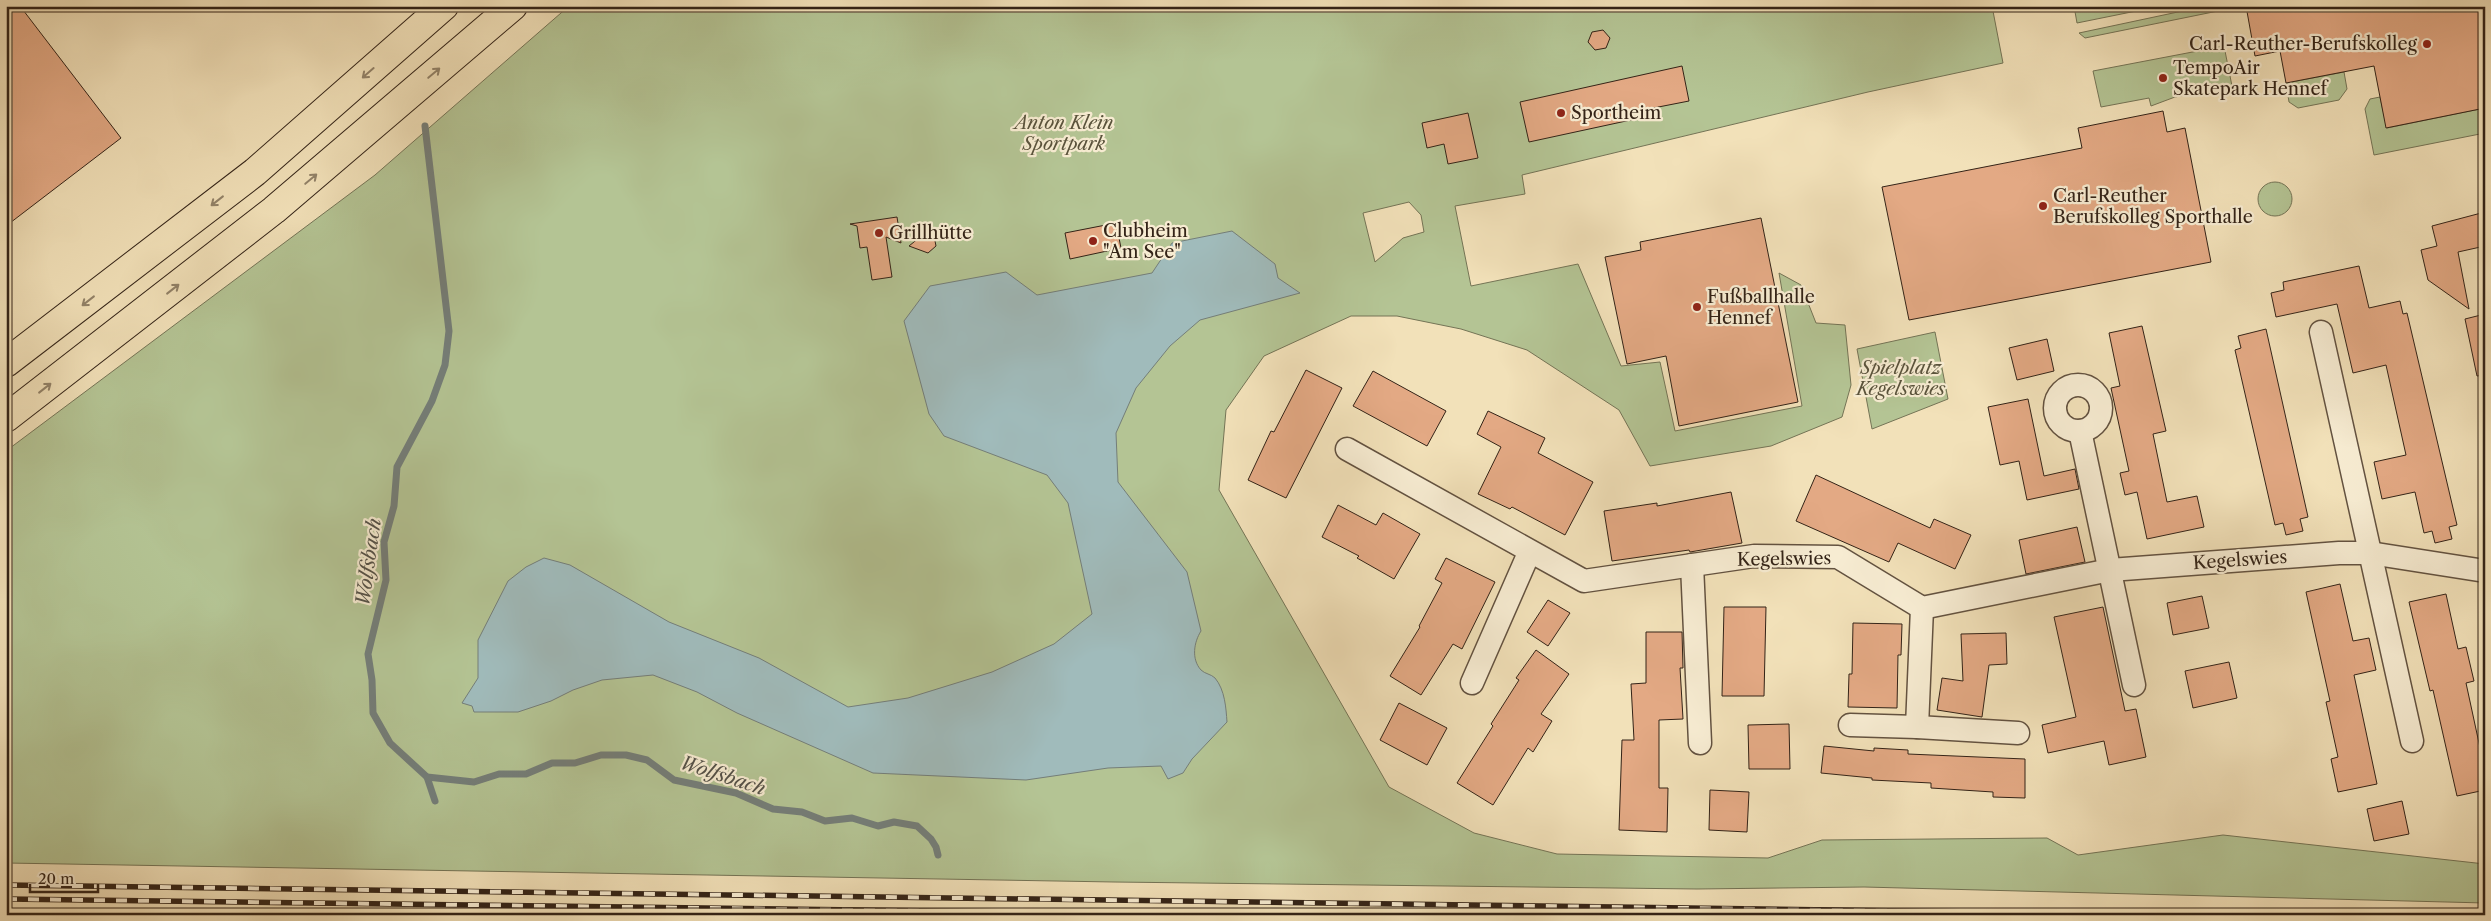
<svg xmlns="http://www.w3.org/2000/svg" width="2491" height="921" font-family="'Libre Caslon Text',serif">
  <rect width="100%" height="100%" fill="#f2e1b9"/>
  <filter id="stains"><feTurbulence type="fractalNoise" baseFrequency=".004" numOctaves="4"/><feColorMatrix values="0 0 0 0 .2 0 0 0 0 .09 0 0 0 0 .02 0 0 0 .5 -.17"/></filter>
  <radialGradient id="worn" r=".72"><stop offset=".6" stop-color="#630" stop-opacity="0"/><stop offset="1" stop-color="#630" stop-opacity=".3"/></radialGradient>
  <g fill="#b4c494" stroke="#747456" fill-rule="evenodd">
    <path d="M569,6H1992L2003,63L1868,92L1522,175L1525,194L1455,206L1471,286L1578,264L1621,366L1660,362L1675,431L1802,406L1779,273L1801,285L1816,323L1845,325L1851,385L1842,417L1771,446L1650,466L1619,410L1527,350L1461,329L1397,316H1351L1264,356L1226,410L1219,490L1389,787L1474,833L1557,854L1768,858L1822,840L2047,838L2078,855L2223,835L2485,864V903L1864,887L1697,889L1114,882L6,863V451L375,175ZM1409,202L1421,215L1424,232L1403,238L1375,262L1363,213Z"/>
    <polygon points="2074,6 2106,6 2107,9 2124,6 2156,7 2077,23"/>
    <polygon points="2206,6 2212,6 2218,11 2085,38 2079,33"/>
    <polygon points="2224,46 2232,86 2175,97 2151,106 2149,98 2101,107 2093,71"/>
    <polygon points="2344,72 2347,89 2339,100 2298,108 2289,102 2286,83"/>
    <polygon points="2380,97 2387,128 2480,109 2481,115 2485,115 2485,133 2374,155 2365,109 2370,99"/>
    <circle cx="2275" cy="199" r="17"/>
    <polygon points="1935,332 1948,399 1872,429 1857,349"/>
  </g>
  <path fill="#a0bbbb" stroke="#747e79" d="M1232,231L1275,264L1278,278L1300,293L1200,320L1170,346L1136,388L1116,433L1118,482L1187,572L1201,631C1194,642 1191,659 1201,670C1205,674 1211,674 1215,678C1225,690 1226,708 1227,722L1192,759L1183,773L1168,779L1161,766L1108,768L1026,780L873,773L737,713L697,692L653,675L602,680L573,690L551,701L518,712H474L472,706L462,703L478,678V640L508,581L526,567L544,558L570,565L669,622L759,658L848,707L908,698L992,672L1054,644L1092,614L1068,503L1047,475L944,436L929,414L904,321L930,286L1006,272L1037,295L1152,273L1172,243Z"/>
  <g fill="none" stroke-linecap="round" stroke-linejoin="round">
    <g stroke="#747e79" stroke-width="7">
      <polyline points="425,126 449,331 445,365 432,401 397,467 394,506 384,542 386,580 368,654 372,680 373,713 390,743 427,777 474,782 499,774 526,774 552,763 575,763 601,755 626,755 647,760 674,780 736,793 773,809 802,812 825,821 852,818 878,826 894,822 917,826 931,839 936,847 938,855"/>
      <polyline points="427,777 435,801"/>
    </g>
  </g>
  <g fill="#e3a984" stroke="#332317">
    <polygon points="6,6 20,6 121,138 6,226"/>
    <polygon points="2246,6 2485,6 2485,108 2386,128 2374,66 2286,83 2280,51 2255,56"/>
    <polygon points="1603,30 1610,38 1606,48 1595,50 1588,42 1592,32"/>
    <polygon points="1682,66 1689,101 1638,111 1640,118 1529,142 1520,102"/>
    <polygon points="2163,111 2167,132 2185,128 2211,262 1909,320 1882,187 2082,148 2078,128"/>
    <polygon points="1468,113 1478,158 1448,164 1444,144 1427,148 1422,123"/>
    <polygon points="2485,212 2485,246 2458,252 2469,309 2428,280 2421,250 2437,246 2432,226"/>
    <polygon points="897,217 901,243 886,237 892,277 872,280 867,247 860,248 857,226 850,224"/>
    <polygon points="1761,218 1798,402 1679,426 1666,356 1627,364 1605,257 1641,250 1640,242"/>
    <polygon points="1116,223 1121,248 1070,259 1065,233"/>
    <polygon points="925,233 934,236 936,246 928,253 909,246"/>
    <polygon points="2359,266 2369,308 2400,301 2403,314 2407,313 2457,525 2449,527 2452,539 2435,543 2432,531 2424,533 2415,492 2382,499 2374,462 2406,455 2386,365 2353,373 2337,304 2276,317 2271,293 2284,290 2283,282"/>
    <polygon points="2485,314 2485,375 2477,376 2465,319"/>
    <polygon points="2142,326 2166,431 2153,434 2167,502 2197,496 2204,527 2147,539 2137,492 2125,495 2120,473 2129,471 2111,388 2120,386 2109,333"/>
    <polygon points="2266,329 2308,517 2300,519 2303,531 2286,535 2283,523 2275,525 2235,350 2241,348 2238,336"/>
    <polygon points="2047,339 2054,371 2017,380 2009,348"/>
    <polygon points="1306,370 1342,388 1286,498 1248,480 1271,431 1274,432"/>
    <polygon points="1373,371 1446,411 1427,446 1353,406"/>
    <polygon points="2028,399 2044,476 2075,469 2079,489 2027,500 2019,461 2000,465 1988,407"/>
    <polygon points="1488,411 1545,438 1538,453 1593,482 1565,535 1512,507 1510,509 1478,494 1501,447 1477,434"/>
    <polygon points="1816,475 1930,528 1934,519 1971,535 1955,569 1898,543 1889,562 1796,521"/>
    <polygon points="1731,492 1742,543 1690,552 1689,550 1612,561 1604,511 1657,503 1657,506"/>
    <polygon points="1338,505 1376,525 1383,513 1420,534 1394,579 1357,558 1359,556 1322,537"/>
    <polygon points="2077,527 2085,562 2026,574 2019,540"/>
    <polygon points="1446,558 1495,582 1462,649 1453,644 1421,695 1390,676 1420,627 1419,626 1442,583 1435,579"/>
    <polygon points="2340,584 2353,641 2369,638 2376,670 2354,675 2377,784 2338,792 2331,759 2338,757 2326,702 2330,701 2306,592"/>
    <polygon points="2446,594 2458,649 2466,647 2474,681 2466,683 2482,757 2485,756 2485,790 2457,796 2433,690 2430,691 2409,602"/>
    <polygon points="2202,596 2209,628 2173,635 2167,603"/>
    <polygon points="1548,600 1570,613 1548,646 1527,632"/>
    <polygon points="1724,607 1766,607 1764,696 1722,696"/>
    <polygon points="2103,607 2125,711 2136,709 2146,757 2109,765 2104,741 2048,753 2042,725 2076,717 2054,617"/>
    <polygon points="1853,623 1902,624 1901,655 1898,655 1897,708 1848,707 1849,674 1852,674"/>
    <polygon points="1646,632 1682,632 1683,668 1680,668 1683,719 1659,720 1659,788 1668,788 1667,832 1619,830 1622,740 1634,740 1631,684 1646,683"/>
    <polygon points="2006,633 2007,664 1989,665 1982,717 1937,710 1942,678 1963,681 1961,634"/>
    <polygon points="1536,650 1569,674 1541,714 1552,721 1533,752 1528,748 1493,805 1457,783 1493,726 1491,724 1519,680 1516,678"/>
    <polygon points="2229,662 2237,698 2193,708 2185,671"/>
    <polygon points="1399,703 1447,728 1427,765 1380,740"/>
    <polygon points="1789,724 1790,769 1749,769 1748,725"/>
    <polygon points="1824,746 1874,751 1874,748 1908,750 1908,754 2025,759 2025,798 1993,797 1993,792 1931,788 1931,783 1872,780 1872,778 1821,773"/>
    <polygon points="1710,790 1749,792 1747,832 1709,830"/>
    <polygon points="2402,801 2409,834 2374,841 2367,809"/>
  </g>
  <g fill="none" stroke-linecap="round" stroke-linejoin="round">
    <g stroke="#635240" stroke-width="25">
      <g id="minor">
        <polyline points="2321,332 2412,741"/>
        <circle cx="2078" cy="408" r="23"/>
        <polyline points="2080,431 2134,685"/>
        <polyline points="1347,449 1584,581 1754,556 1838,557 1922,608 2110,570 2339,553 2370,553 2485,571"/>
        <polyline points="1692,565 1700,743"/>
        <polyline points="1472,683 1529,553"/>
        <polyline points="1850,725 1917,727 1922,608"/>
        <polyline points="1917,727 2018,733"/>
      </g>
    </g>
    <g stroke="#332317" stroke-width="30">
      <g id="highway">
        <polyline points="6,363 255,172 444,6"/>
        <polyline points="6,418 274,210 513,6"/>
      </g>
    </g>
    <use href="#minor" stroke="#f7ecd2" stroke-width="22"/>
    <use href="#highway" stroke="#f2e1b9" stroke-width="28"/>
    <g stroke="#332317" stroke-width="5.5">
      <g id="rail">
        <polyline points="6,885 2194,915"/>
        <polyline points="6,899 1250,915"/>
      </g>
    </g>
    <use href="#rail" stroke="#f7ecd2" stroke-width="4" stroke-dasharray="11" stroke-linecap="butt"/>
  </g>
  <defs><path id="oneway-shaft" d="M-6 0H5M1.5-3L5.5 0L1.5 3" fill="none" stroke-width="1.6" stroke-linecap="round" stroke-linejoin="round" transform="scale(1.25)"/></defs>
  <g stroke="#928268">
    <use href="#oneway-shaft" transform="translate(368 73) rotate(139)"/>
    <use href="#oneway-shaft" transform="translate(434 73) rotate(-40)"/>
    <use href="#oneway-shaft" transform="translate(311 179) rotate(-40)"/>
    <use href="#oneway-shaft" transform="translate(217 201) rotate(142)"/>
    <use href="#oneway-shaft" transform="translate(173 289) rotate(-38)"/>
    <use href="#oneway-shaft" transform="translate(88 301) rotate(142)"/>
    <use href="#oneway-shaft" transform="translate(45 388) rotate(-38)"/>
  </g>
  <g fill="#8f2418" stroke="#f7ecd2" stroke-width="2">
    <circle cx="2427" cy="44" r="5"/>
    <circle cx="2163" cy="78" r="5"/>
    <circle cx="1561" cy="113" r="5"/>
    <circle cx="2043" cy="206" r="5"/>
    <circle cx="879" cy="233" r="5"/>
    <circle cx="1093" cy="241" r="5"/>
    <circle cx="1697" cy="307" r="5"/>
  </g>
  <g text-anchor="middle" stroke-width="4.5" stroke-linejoin="round" paint-order="stroke">
    <g font-size="18" fill="#332317" stroke="#f7ecd2" text-anchor="start">
      <text x="2417" y="50" text-anchor="end">Carl-Reuther-Berufskolleg</text>
      <text x="2173" y="74">TempoAir<tspan x="2173" dy="21">Skatepark Hennef</tspan></text>
      <text x="1571" y="119">Sportheim</text>
      <text x="2053" y="202">Carl-Reuther<tspan x="2053" dy="21">Berufskolleg Sporthalle</tspan></text>
      <text x="1103" y="237">Clubheim<tspan x="1103" dy="21">"Am See"</tspan></text>
      <text x="889" y="239">Grillhütte</text>
      <text x="1707" y="303">Fußballhalle<tspan x="1707" dy="21">Hennef</tspan></text>
    </g>
    <g font-size="18" font-style="italic" fill="#5a533c" stroke="#f7ecd2">
      <text x="1064" y="129">Anton Klein<tspan x="1064" dy="21">Sportpark</tspan></text>
      <text x="1901" y="374">Spielplatz<tspan x="1901" dy="21">Kegelswies</tspan></text>
    </g>
    <g font-size="18" fill="#332317" stroke="#f7ecd2">
      <text transform="translate(1784 559) rotate(-1)" y="6">Kegelswies</text>
      <text transform="translate(2240 560) rotate(-4)" y="6">Kegelswies</text>
    </g>
    <g font-size="19" font-style="italic" fill="#545148" stroke="#f7ecd2">
      <text transform="translate(368 562) rotate(-82)" y="7">Wolfsbach</text>
      <text transform="translate(723 775) rotate(18)" y="7">Wolfsbach</text>
    </g>
  </g>
  <rect width="2491" height="921" fill="none" stroke="#f2e1b9" stroke-width="25"/>
  <rect x="8" y="8" width="2476" height="906" fill="none" stroke="#332317" stroke-width="2.5"/>
  <rect x="12" y="12" width="2466" height="896" fill="none" stroke="#332317"/>
  <path d="M30 884v8h68v-8" fill="none" stroke="#332317" stroke-width="2.5"/>
  <text x="38" y="884" font-size="15" fill="#332317" stroke="#f7ecd2" stroke-width="4" paint-order="stroke">20 m</text>
  <rect width="100%" height="100%" filter="url(#stains)"/>
  <rect width="100%" height="100%" fill="url(#worn)"/>
</svg>
